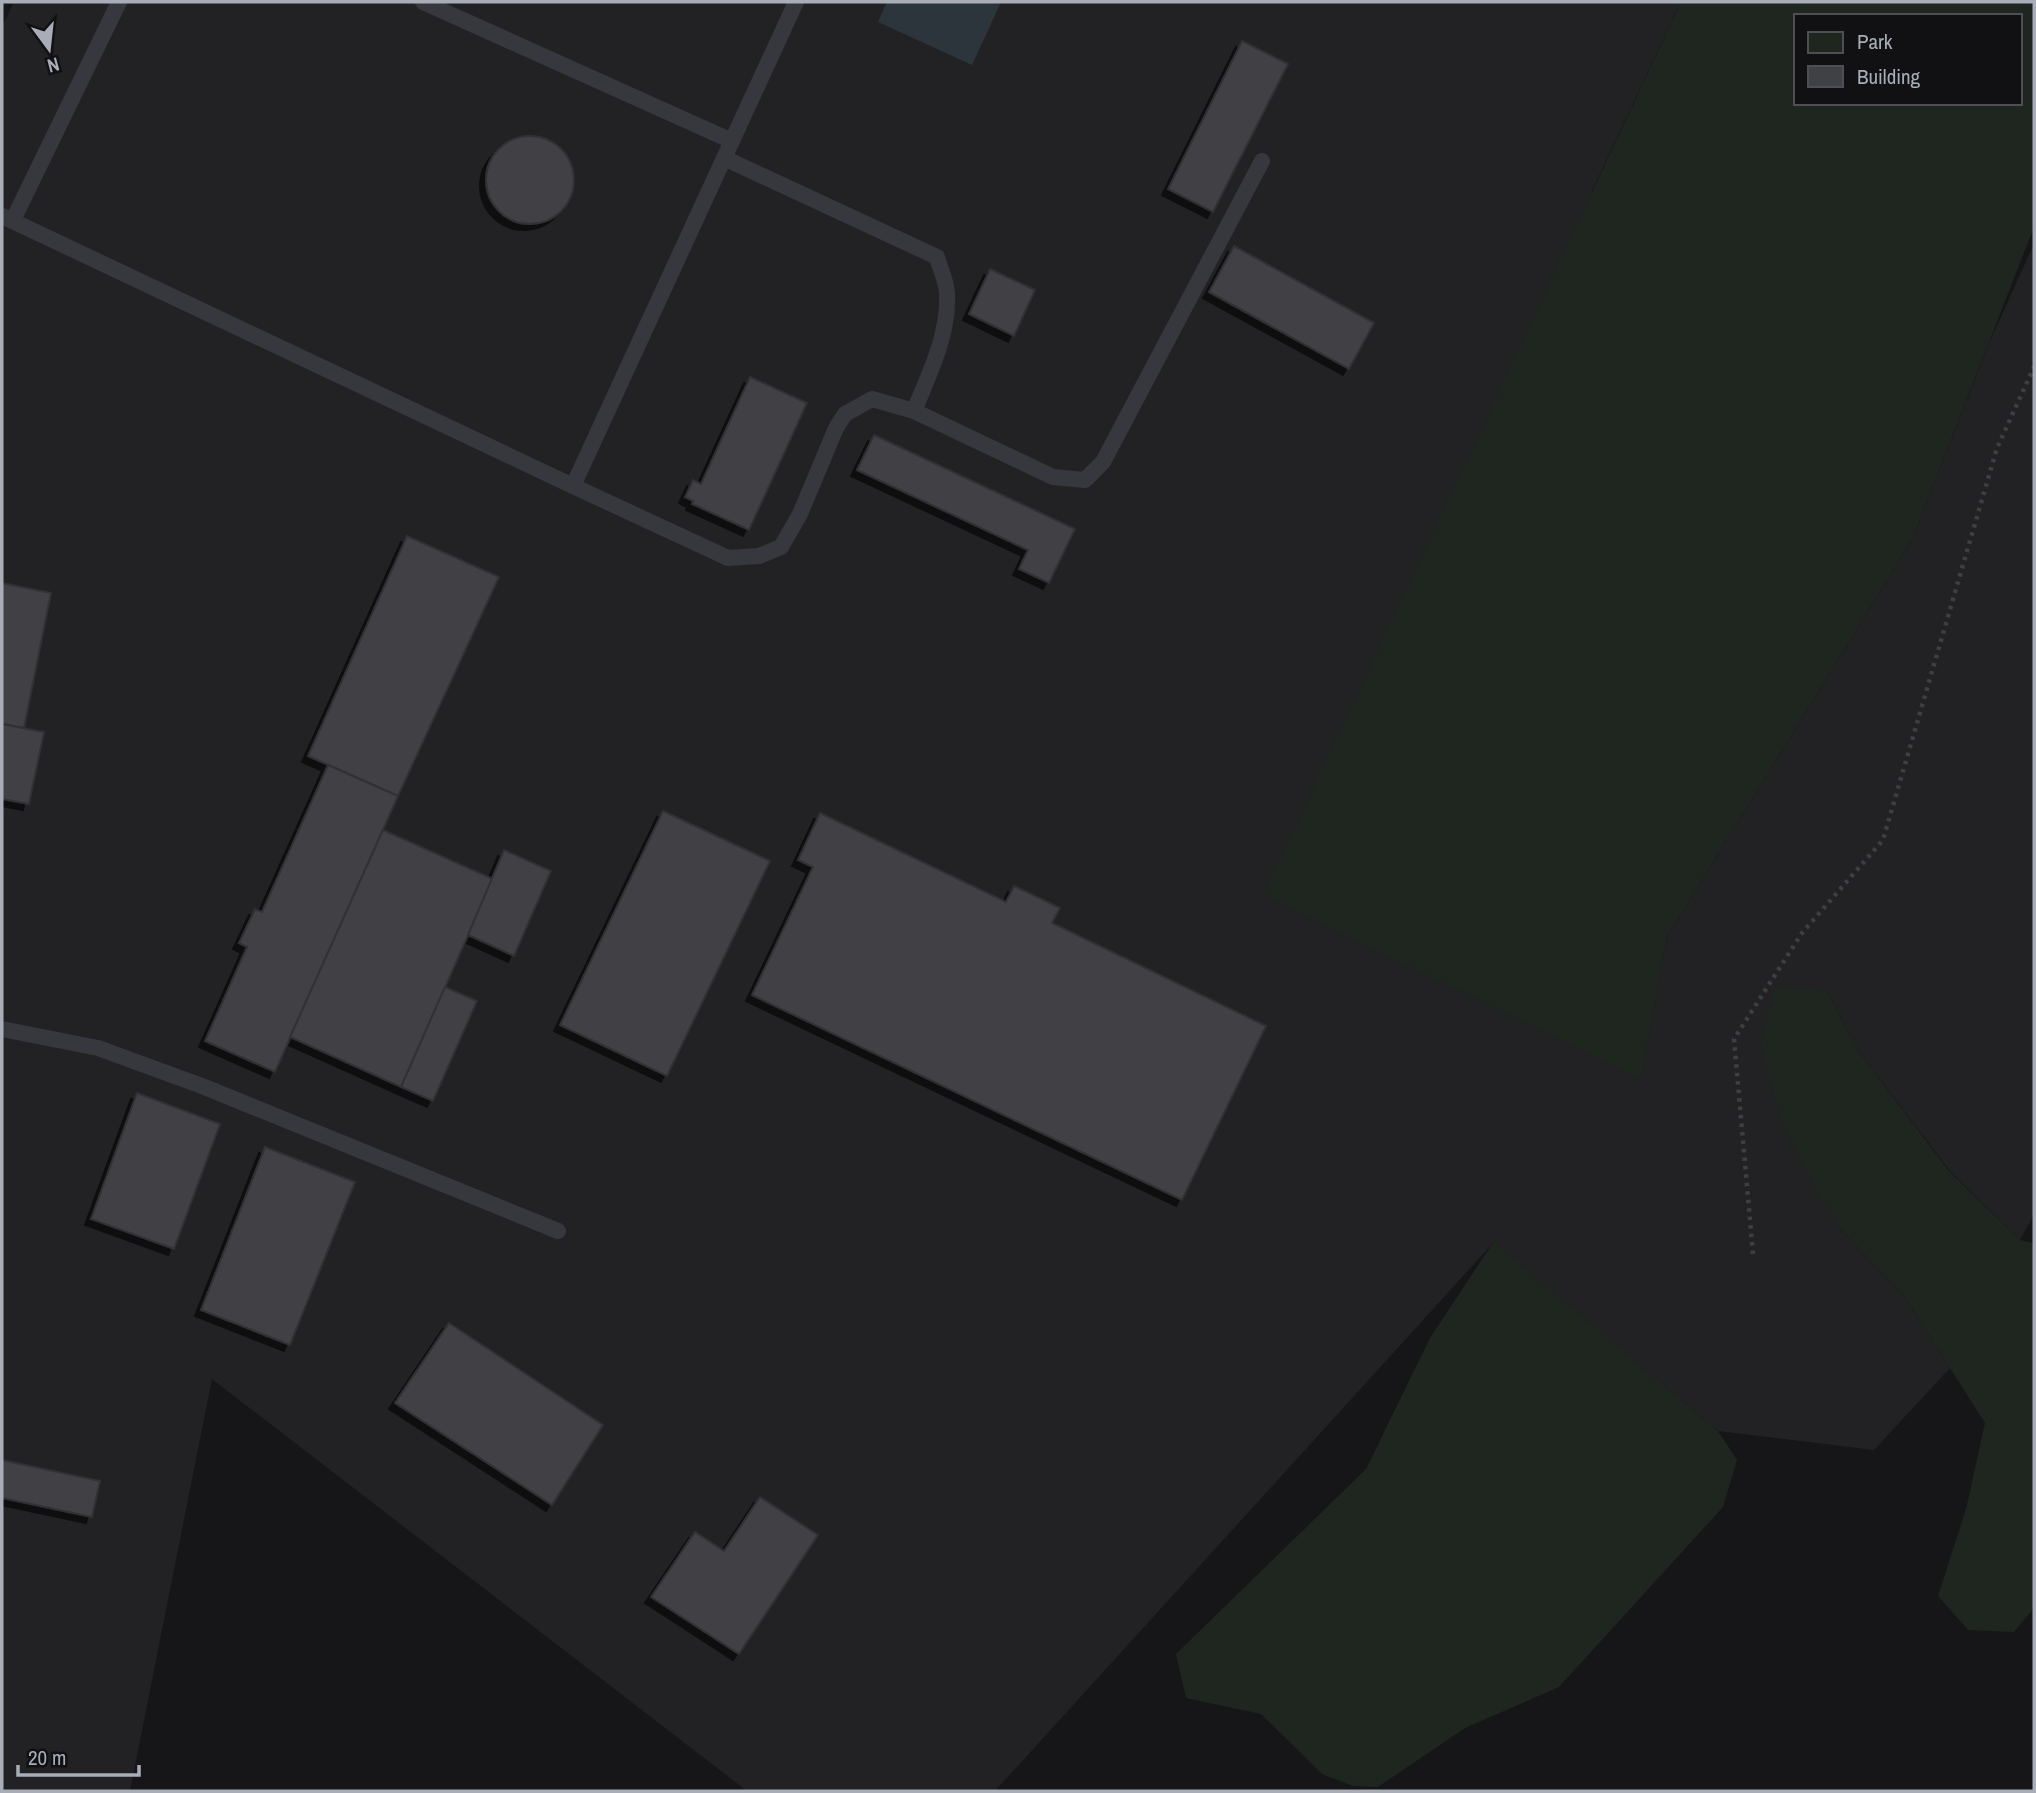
<svg xmlns="http://www.w3.org/2000/svg" width="2036" height="1793" font-family="'Archivo Narrow',sans-serif">
  <defs>
    <filter id="shadow"><feDropShadow dx="-6" dy="6" stdDeviation="0" flood-color="#0009"/></filter>
  </defs>
  <rect width="100%" height="100%" fill="#161618"/>
  <polygon fill="#222225" points="14,2 1681,2 1592,191 1640,1079 1667,937 1912,540 1989,343 2034,244 2034,1215 2020,1240 1950,1171 1857,1049 1827,990 1837,1226 1902,1293 1950,1368 1874,1450 1718,1431 1494,1242 995,1791 747,1791 212,1379 130,1791 2,1791 2,26"/>
  <g fill="#1e261f" fill-rule="evenodd">
    <path d="M1681,2H2034V227L1912,540L1667,937L1641,1079L1263,895ZM1796,16H2020V103H1796Z"/>
    <polygon points="1775,987 1827,990 1857,1049 1949,1171 2020,1240 2034,1243 2034,1608 2014,1632 1968,1630 1938,1596 1966,1509 1985,1423 1902,1293 1837,1226 1781,1124 1760,1042"/>
    <polygon points="1494,1241 1718,1431 1737,1460 1723,1507 1559,1687 1465,1728 1378,1787 1353,1786 1322,1774 1261,1714 1186,1698 1176,1654 1366,1469 1430,1338"/>
  </g>
  <polygon fill="#2c353c" points="887,2 1001,2 972,65 878,22"/>
  <g fill="#404145" stroke="#303034" stroke-width="2" filter="url(#shadow)">
    <polygon points="1242,41 1288,64 1213,212 1168,189"/>
    <circle cx="530" cy="180" r="44"/>
    <polygon points="1234,246 1374,323 1349,369 1209,292"/>
    <polygon points="990,269 1035,290 1014,336 969,314"/>
    <polygon points="750,377 807,403 749,530 692,504 693,501 685,497 693,480 701,484"/>
    <polygon points="874,435 1075,529 1049,583 1019,569 1028,550 857,470"/>
    <polygon points="407,536 499,577 398,796 308,756"/>
    <polygon points="2,583 51,593 24,728 2,724"/>
    <polygon points="2,724 44,732 29,804 2,799"/>
    <polygon points="328,765 398,796 275,1072 205,1041 247,947 239,943 255,909 262,912"/>
    <polygon points="663,811 770,861 667,1076 560,1025"/>
    <polygon points="820,813 1006,902 1014,886 1060,908 1052,923 1266,1026 1182,1200 752,995 813,867 798,860"/>
    <polygon points="383,830 493,879 401,1087 290,1037"/>
    <polygon points="504,850 551,871 514,956 468,935"/>
    <polygon points="445,987 477,1001 433,1101 401,1087"/>
    <polygon points="137,1093 220,1124 174,1249 91,1219"/>
    <polygon points="265,1147 355,1182 290,1345 201,1310"/>
    <polygon points="449,1323 603,1425 552,1505 395,1403"/>
    <polygon points="2,1460 100,1481 92,1517 2,1498"/>
    <polygon points="760,1497 818,1535 739,1654 651,1597 695,1532 724,1551"/>
  </g>
  <g fill="none" stroke-linecap="round" stroke-linejoin="round">
    <polyline stroke="#3d3f44" stroke-width="4.5" stroke-dasharray="3.5 5" stroke-linecap="butt" points="1753,1254 1734,1039 1802,933 1883,840 1997,448 2034,367"/>
    <g stroke="#37383d" stroke-width="16">
      <polyline points="423,2 732,141"/>
      <path d="M724,158L937,257C940,269 947,282 947,294C949,335 929,374 914,411"/>
      <polyline points="2,216 573,486 796,2"/>
      <polyline points="13,220 119,2"/>
      <polyline points="573,486 728,558 759,556 781,547 800,514 836,428 845,414 872,399 914,411 1053,477 1085,480 1103,462 1262,161"/>
      <polyline points="2,1029 98,1048 202,1086 558,1231"/>
    </g>
  </g>
  <rect width="2036" height="1793" fill="none" stroke="#a8adb8" stroke-width="7"/>
  <rect x="1794" y="14" width="228" height="91" fill="#111113" stroke="#4d4f55" stroke-width="2"/>
  <rect x="1808" y="32" width="35" height="21" fill="#1e261f" stroke="#4d4f55" stroke-width="2"/>
  <text x="1857" y="49" font-size="21" fill="#a8adb8">Park</text>
  <rect x="1808" y="66" width="35" height="21" fill="#404145" stroke="#4d4f55" stroke-width="2"/>
  <text x="1857" y="84" font-size="21" fill="#a8adb8">Building</text>
  <g transform="translate(49 49) rotate(165)" stroke="#111113" stroke-width="5" paint-order="stroke">
  <path d="M0-5L12 26L0 18L-12 26Z" fill="#a8adb8"/>
  <text y="-10" font-size="19" font-weight="bold" text-anchor="middle" fill="#a8adb8">N</text>
  </g>
  <path d="M18 1765v10h121v-10" fill="none" stroke="#a8adb8" stroke-width="3.5"/>
  <text x="28" y="1765" font-size="21" fill="#a8adb8" stroke="#111113" stroke-width="5" paint-order="stroke">20 m</text>
</svg>
